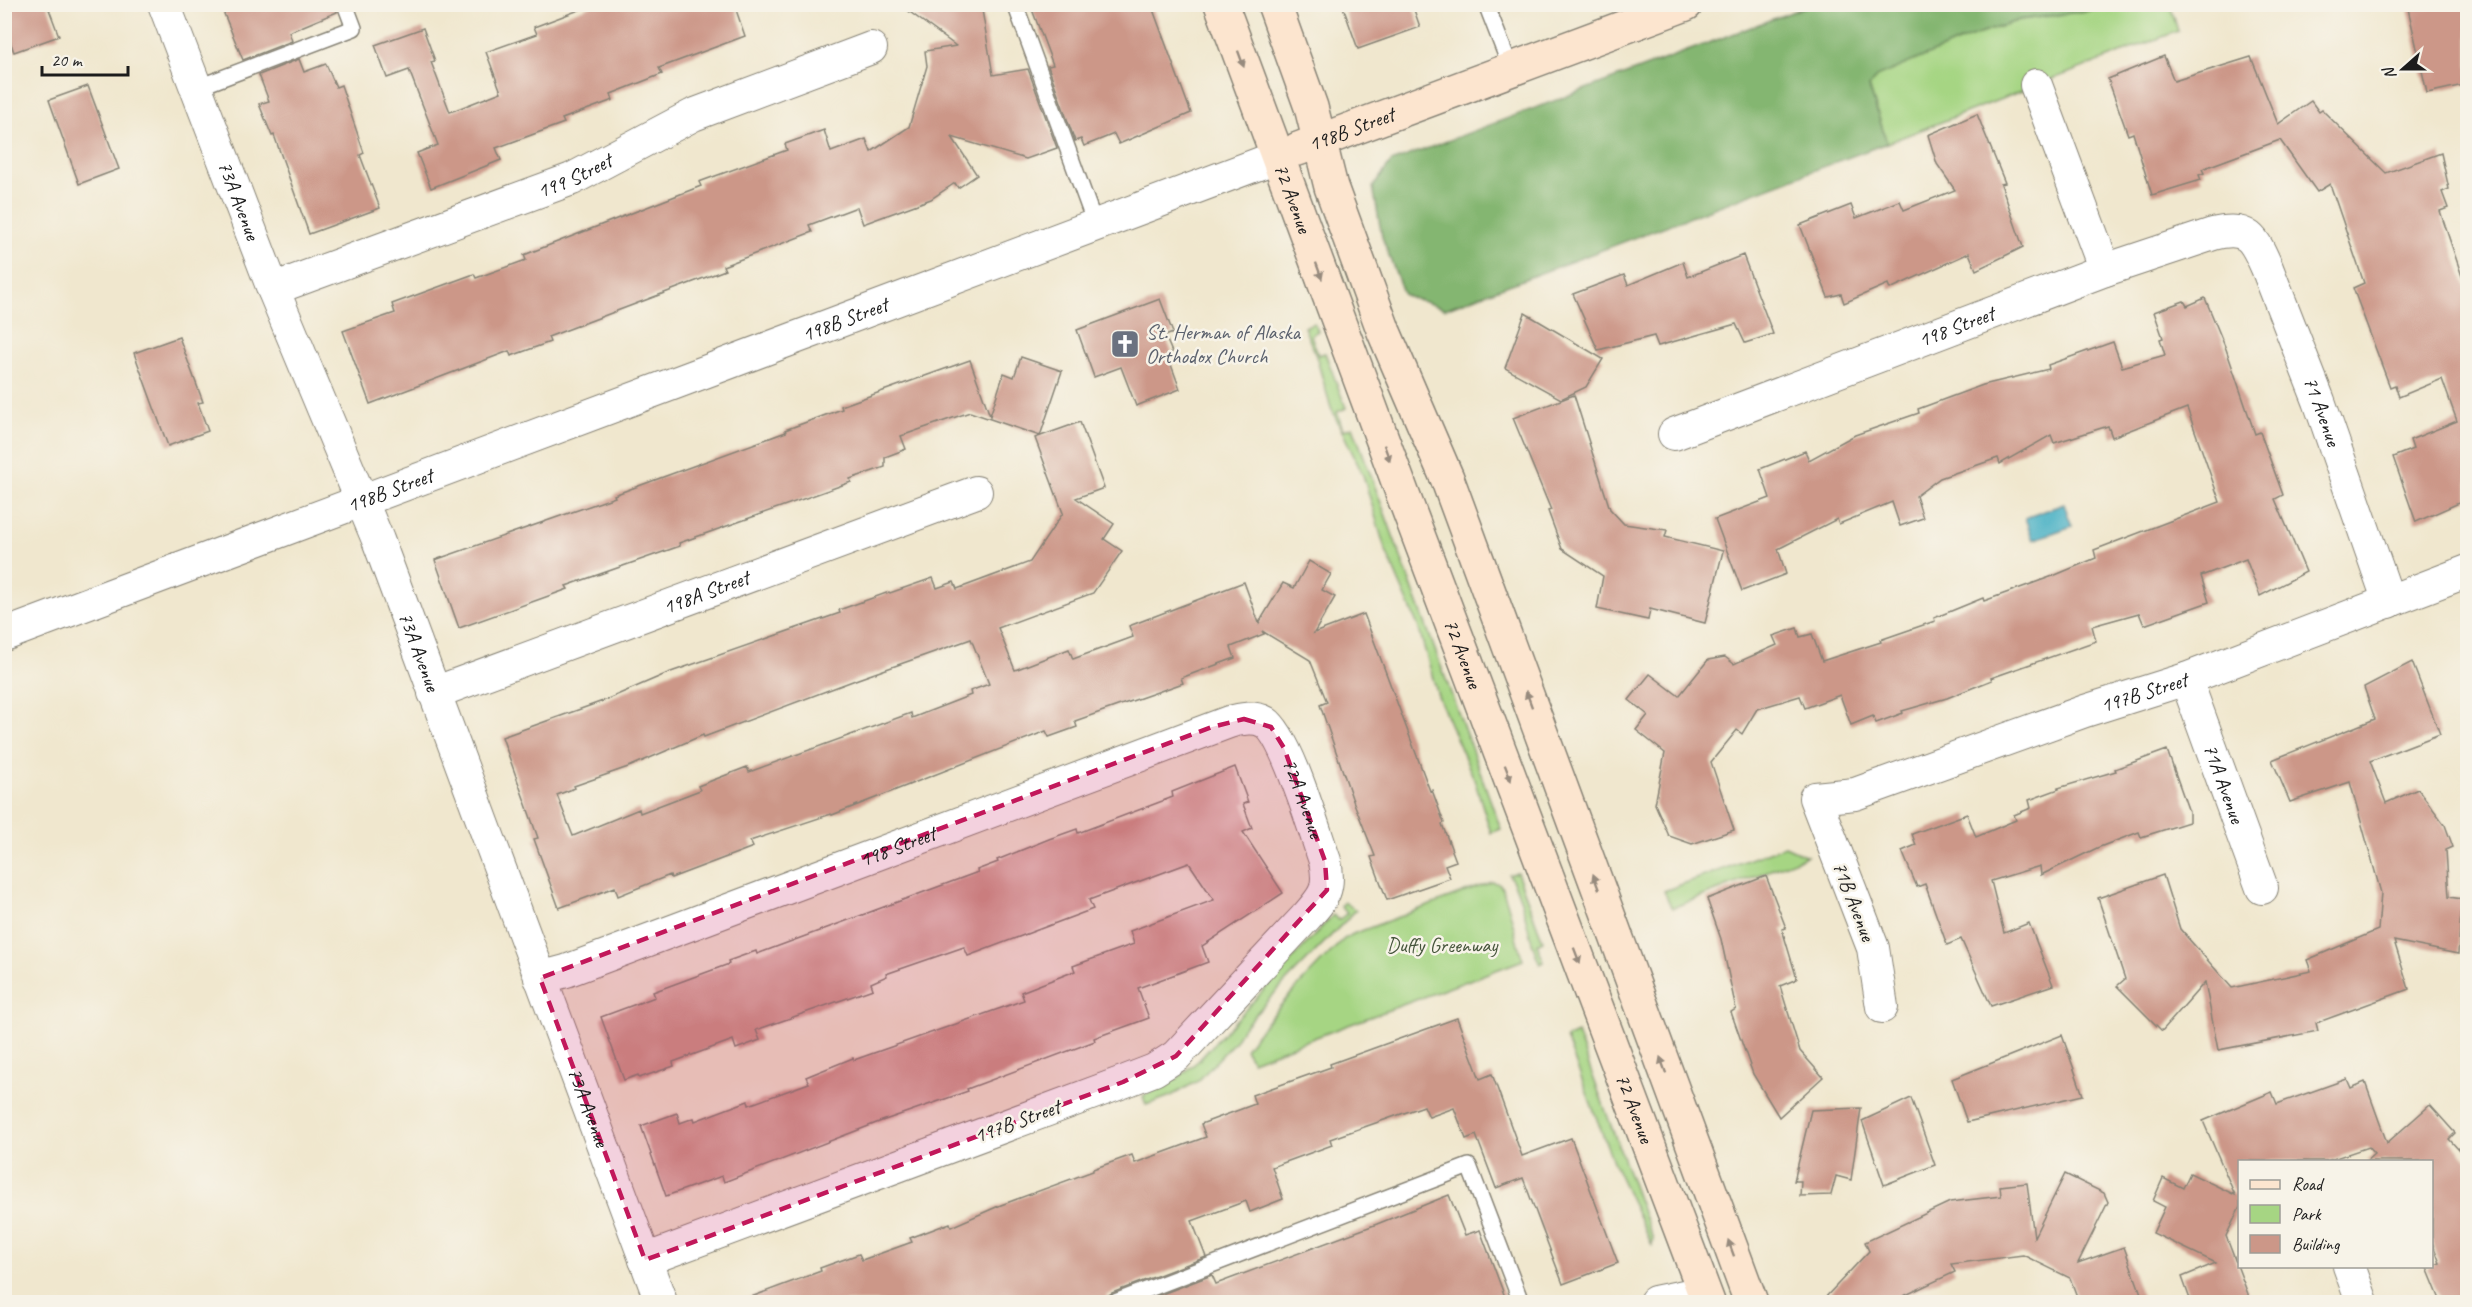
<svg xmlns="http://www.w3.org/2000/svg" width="2472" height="1307" font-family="Caveat,sans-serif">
  <rect width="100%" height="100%" fill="#f7f3e8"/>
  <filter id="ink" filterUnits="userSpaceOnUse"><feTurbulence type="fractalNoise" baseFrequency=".0167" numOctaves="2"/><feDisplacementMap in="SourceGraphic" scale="12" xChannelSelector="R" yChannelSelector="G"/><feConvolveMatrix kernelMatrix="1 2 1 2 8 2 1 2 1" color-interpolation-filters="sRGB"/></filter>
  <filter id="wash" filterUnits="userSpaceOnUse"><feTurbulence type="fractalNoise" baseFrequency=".008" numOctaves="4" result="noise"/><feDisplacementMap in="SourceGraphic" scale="24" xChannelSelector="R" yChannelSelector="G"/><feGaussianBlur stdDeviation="1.35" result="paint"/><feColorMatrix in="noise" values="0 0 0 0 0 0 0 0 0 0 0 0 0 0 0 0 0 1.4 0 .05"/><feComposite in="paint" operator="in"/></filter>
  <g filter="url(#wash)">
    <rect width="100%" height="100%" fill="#f0e7ce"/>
    <g fill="#a6d583" stroke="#617850" stroke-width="1.5">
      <polygon points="2129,5 2170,5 2178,31 1887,143 1869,86 1875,77 1965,39 2019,20"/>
      <polygon points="1314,323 1318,331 1311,335 1318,355 1325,353 1346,408 1337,412 1343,430 1353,427 1501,829 1491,833 1474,779 1438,696 1418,626 1385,549 1363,475 1331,408 1316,356 1304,327"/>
      <polygon points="1785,846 1807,856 1672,908 1664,891"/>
      <path d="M1517,872L1543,941L1537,944L1544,962L1540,964C1526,936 1527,902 1509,875Z"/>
      <path d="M1492,882L1500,884C1513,911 1513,933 1523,960L1252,1061L1245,1049C1275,1009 1309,974 1344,939L1353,934Z"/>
      <polygon points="1344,902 1356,910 1272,996 1242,1029 1235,1041 1198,1081 1171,1096 1146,1105 1143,1096 1178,1078 1199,1060 1333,915 1339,920 1347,913 1341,907"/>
      <polygon points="1577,1033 1648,1226 1653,1239 1652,1245 1614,1164 1566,1038"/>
    </g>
    <polygon fill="#84b671" stroke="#506946" stroke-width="1.5" points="1810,5 2129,5 2019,20 1965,39 1876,77 1869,87 1887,143 1445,309 1404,295 1382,237 1373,187 1391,162"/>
    <polygon fill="#46b0c5" stroke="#316670" stroke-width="1.5" points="2064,504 2072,526 2033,540 2025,518"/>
    <g id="blocks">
      <g fill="#cc9788" fill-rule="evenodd">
        <polygon points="4,4 47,4 59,36 14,52 4,25"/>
        <polygon points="220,4 336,4 337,12 289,32 292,41 243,60"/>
        <polygon points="595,4 734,4 745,36 659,68 662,74 611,94 613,100 562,119 564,123 496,148 501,160 431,188 417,153 438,145 409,70 387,78 375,45 423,28 435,61 431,62 450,112 501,92 486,52 537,34 534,27"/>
        <polygon points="899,4 981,4 993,75 1028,69 1057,148 1026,159 952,137 977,175 958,188 955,183 931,199 863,224 857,207 809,225 812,232 723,266 725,270 548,337 550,342 511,356 509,351 370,404 343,331 395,313 392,304 474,274 476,278 526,260 524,255 701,186 699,182 787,150 785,144 824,130 831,152 866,139 871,152 909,127 927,66 925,51 956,46"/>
        <polygon points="1030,4 1151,4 1191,113 1119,144 1114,134 1084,146 1081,139 1075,141 1048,66 1053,65"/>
        <polygon points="1342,4 1412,4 1420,27 1358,49"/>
        <polygon points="2407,4 2468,4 2468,84 2427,93"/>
        <polygon points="2164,56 2174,81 2251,57 2278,124 2311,101 2319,112 2322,110 2386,173 2441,153 2449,189 2442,192 2448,208 2440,211 2468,294 2468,499 2416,522 2393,457 2413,449 2410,440 2457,421 2442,379 2399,397 2395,385 2390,387 2353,288 2364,283 2330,184 2317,192 2280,140 2202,169 2204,173 2199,175 2201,180 2152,195 2133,133 2128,135 2108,79"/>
        <polygon points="299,59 304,72 326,64 336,87 341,85 364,153 360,155 380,208 309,234 274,135 272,136 259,104 269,101 259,75"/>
        <polygon points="88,86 119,169 79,184 49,100"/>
        <polygon points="1977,114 2005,183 2001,184 2023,247 1976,270 1969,253 1890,289 1888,284 1844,303 1841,294 1828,297 1800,225 1851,205 1856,218 1900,201 1904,210 1955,190 1937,164 1928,135"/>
        <polygon points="1743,255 1773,334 1745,343 1736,324 1658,346 1654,336 1598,350 1573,294 1624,275 1628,285 1683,262 1688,277"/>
        <polygon points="2205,298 2226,349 2255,434 2260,432 2283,495 2275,499 2306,572 2260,596 2246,559 2201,576 2209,602 2144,625 2139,613 2092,626 2096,641 1991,678 1992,680 1947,698 1902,711 1903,713 1876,723 1873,716 1851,725 1840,695 1805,708 1800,696 1757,709 1742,734 1737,730 1711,762 1734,830 1692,844 1669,836 1655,804 1665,753 1636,730 1648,715 1629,700 1650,674 1679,696 1708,660 1725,657 1734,664 1777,645 1773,636 1797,628 1800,637 1812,634 1822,661 1881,642 1880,640 1935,621 1934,618 1983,598 1984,601 2053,576 2096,558 2094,550 2220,502 2187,408 2112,437 2108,426 2054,443 2051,435 2000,464 1998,458 1940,478 1916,496 1923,518 1900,526 1892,502 1839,524 1837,519 1778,549 1786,574 1742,591 1715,519 1770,498 1760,469 1805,451 1809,460 1855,435 1919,413 1918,409 1983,385 2049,369 2048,365 2113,342 2122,367 2165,355 2160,339 2163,338 2154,312 2184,301 2187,306"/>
        <polygon points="1160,299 1173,333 1165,336 1172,352 1167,354 1180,389 1136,406 1121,367 1094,377 1077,330"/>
        <polygon points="1525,313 1603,359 1586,387 1561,399 1505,368"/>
        <polygon points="179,337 203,402 198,403 208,431 168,446 134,353"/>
        <polygon points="1021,357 1062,371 1040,436 970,412 901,436 906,449 885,457 885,467 850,479 851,482 679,543 680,546 566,586 568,589 459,628 435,560 615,497 614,495 786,432 785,430 842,409 841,406 970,360 990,416 1004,373 1014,377"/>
        <polygon points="1574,395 1610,509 1624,524 1667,530 1665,537 1723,551 1705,623 1650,609 1648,620 1597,609 1603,576 1562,549 1548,511 1551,510 1513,418"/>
        <path d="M1080,422L1104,488L1076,498L1114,524L1104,539L1122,551L1093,593L998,628L1015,670L1069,649L1073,659L1133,637L1129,626L1244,582L1259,623L1283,583L1294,588L1309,561L1331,574L1322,590L1335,597L1314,633L1364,614L1430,791L1432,790L1444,823L1442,824L1456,861L1445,865L1450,878L1387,900L1371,857L1375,856L1352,798L1320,705L1327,702L1310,660L1262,631L1264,634L1231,647L1235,658L1181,678L1183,683L1075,721L1077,727L1049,737L1046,731L832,815L831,814L750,841L753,847L671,878L670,875L618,896L615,887L559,908L534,839L538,838L502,737L603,701L668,673L840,613L839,610L889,592L890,593L933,578L937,588L954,582L957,589L1030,562L1063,513L1035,438ZM971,639L989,684L970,691L971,695L912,718L911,713L749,772L747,767L698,786L700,790L640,813L639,809L573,836L557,795L575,788L574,786L631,766L703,735L704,737L858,679Z"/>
        <polygon points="2412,662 2440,734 2370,761 2386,803 2418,789 2445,825 2453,847 2446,850 2449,897 2462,899 2458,954 2394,941 2409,989 2316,1023 2318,1031 2218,1050 2205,982 2162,1031 2117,986 2125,979 2098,898 2163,875 2180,929 2232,988 2311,971 2307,960 2378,930 2381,893 2350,782 2290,802 2272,760 2375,719 2364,687"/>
        <polygon points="2167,750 2189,812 2189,822 2141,837 2139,832 2097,848 2041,875 2040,866 1991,881 2004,933 2029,923 2053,985 1991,1006 1961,939 1947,945 1925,884 1917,887 1902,851 1916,845 1912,834 1967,814 1976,837 2016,820 2014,815 2031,808 2029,800 2059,789 2058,788 2116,771 2115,769"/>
        <polygon points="1235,767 1248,802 1243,804 1252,828 1243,832 1283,893 1202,946 1208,962 1138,988 1149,1018 1094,1038 1095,1041 967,1089 968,1091 879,1122 724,1182 722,1176 666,1196 641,1126 677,1113 680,1123 694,1118 695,1121 748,1101 749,1105 809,1083 806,1077 853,1058 854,1060 1024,1000 1021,992 1075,971 1073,966 1134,944 1130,931 1214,900 1189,863 1089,900 1093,909 968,956 964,947 886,974 887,976 871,983 873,989 756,1030 760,1040 736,1049 733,1040 673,1062 674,1066 639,1078 638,1075 624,1080 601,1017 655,997 653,992 729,964 728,961 756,951 757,954 978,872 977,870 998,862 997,860 1049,839 1077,829 1078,833 1173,797 1172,792"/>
        <polygon points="1766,876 1786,928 1782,929 1797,979 1780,986 1800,1051 1823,1077 1779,1117 1753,1074 1731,1012 1736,1009 1721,939 1707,899"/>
        <polygon points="1457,1018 1480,1079 1492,1074 1522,1156 1571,1138 1618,1263 1563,1284 1523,1178 1496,1188 1476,1135 1466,1139 1454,1108 1429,1117 1424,1106 1330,1139 1332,1145 1272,1167 1283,1199 1250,1212 1246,1201 1192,1221 1206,1257 1112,1293 1107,1296 1106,1302 744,1302 743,1300 821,1271 820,1268 859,1254 862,1260 912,1242 910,1238 950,1223 951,1227 1001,1205 1093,1171 1093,1169 1132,1155 1135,1163 1206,1137 1201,1124 1255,1104 1252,1095 1331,1067 1330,1064"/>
        <polygon points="2062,1035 2083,1095 1967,1122 1952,1079"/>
        <polygon points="2347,1079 2351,1088 2365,1082 2387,1143 2430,1105 2455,1133 2449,1139 2468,1160 2468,1302 2441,1302 2427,1268 2440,1263 2432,1242 2432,1161 2366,1161 2374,1154 2368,1147 2327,1161 2240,1161 2240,1207 2226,1236 2251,1302 2191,1302 2182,1277 2216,1263 2153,1233 2165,1207 2153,1201 2163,1178 2183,1188 2190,1173 2235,1195 2203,1121 2272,1092 2277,1104"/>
        <polygon points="1911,1098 1935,1165 1884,1185 1862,1121"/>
        <polygon points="1861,1108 1851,1180 1836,1176 1831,1195 1800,1196 1801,1181 1794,1181 1811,1110"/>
        <polygon points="2065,1174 2104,1193 2108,1202 2078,1263 2124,1247 2144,1302 2079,1302 2070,1278 2023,1255 1951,1264 1955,1272 1891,1302 1821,1302 1869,1251 1865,1242 1950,1202 2001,1196 2000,1186 2027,1183 2034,1237"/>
        <polygon points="1449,1195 1465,1235 1480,1230 1505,1297 1490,1302 1141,1302 1212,1275 1216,1284 1377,1224"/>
      </g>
    </g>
  </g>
  <g filter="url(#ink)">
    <use href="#blocks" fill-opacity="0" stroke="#868275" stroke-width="1.5"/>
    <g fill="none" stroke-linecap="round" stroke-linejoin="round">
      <g stroke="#868275" stroke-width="18">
        <g id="lane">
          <polyline points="1015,4 1095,224"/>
          <polyline points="1486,4 1512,71"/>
          <polyline points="196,88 354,28 345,4"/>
          <polyline points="1115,1302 1469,1166 1521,1302"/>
        </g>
      </g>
      <g stroke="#868275" stroke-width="34">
        <g id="street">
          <path id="s1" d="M164,4L273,289L378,540L661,1302"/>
          <polyline points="2036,85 2105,270"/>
          <path id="s2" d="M273,289L572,179L693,115L871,48"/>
          <path id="s3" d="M1674,434L2105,270L2213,234C2248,225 2254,238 2267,268L2319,401L2389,602"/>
          <path id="s4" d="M4,635L1277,157"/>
          <path id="s5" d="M2186,679L2262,888"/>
          <path id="s6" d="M434,693L976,492"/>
          <path id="s7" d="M540,978L566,971L1229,722C1240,719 1254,716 1265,722C1287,736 1315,833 1325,861C1331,889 1324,897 1306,917L1176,1056L1154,1070L1123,1082L645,1260"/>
          <path id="s8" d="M1882,1007L1873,948L1815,798L1855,794L2085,711L2186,679L2468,571"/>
          <polyline points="2349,1266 2362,1302"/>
          <polyline points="1655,1302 1704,1292"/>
        </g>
      </g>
      <g stroke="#868275" stroke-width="36">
        <g id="secondary">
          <path id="s9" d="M1221,4L1403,495L1708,1302"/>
          <polyline points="1274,4 1311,107 1331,187 1384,332 1447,478 1751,1302"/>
          <path id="s10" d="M1298,149L1686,4"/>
        </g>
      </g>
      <use href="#lane" stroke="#fff" stroke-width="15"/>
      <use href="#street" stroke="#fff" stroke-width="32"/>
      <use href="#secondary" stroke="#fce5cf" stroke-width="33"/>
    </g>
    <defs><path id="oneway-solid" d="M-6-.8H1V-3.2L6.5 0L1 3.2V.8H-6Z" transform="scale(1.5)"/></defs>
    <g fill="#978b7e">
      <use href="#oneway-solid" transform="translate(1241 59) rotate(70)"/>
      <use href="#oneway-solid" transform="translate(1319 271) rotate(70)"/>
      <use href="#oneway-solid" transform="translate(1387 453) rotate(70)"/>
      <use href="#oneway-solid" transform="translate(1529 699) rotate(-110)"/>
      <use href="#oneway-solid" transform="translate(1508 773) rotate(69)"/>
      <use href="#oneway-solid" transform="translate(1596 882) rotate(-110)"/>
      <use href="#oneway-solid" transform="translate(1577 956) rotate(69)"/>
      <use href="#oneway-solid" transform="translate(1663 1065) rotate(-110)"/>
      <use href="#oneway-solid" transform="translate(1731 1248) rotate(-110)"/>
    </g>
  </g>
  <path fill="#c2185b" fill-opacity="0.2" stroke="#c2185b" stroke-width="4.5" stroke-dasharray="12 8" stroke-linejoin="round" d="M1244,719L1271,727L1284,748L1325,861L1327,890L1176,1056L1123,1082L645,1260L540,978L1212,727Z"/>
  <defs>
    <g id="church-square" transform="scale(1.5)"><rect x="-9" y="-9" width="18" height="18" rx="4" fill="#6b7280" stroke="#f7f3e8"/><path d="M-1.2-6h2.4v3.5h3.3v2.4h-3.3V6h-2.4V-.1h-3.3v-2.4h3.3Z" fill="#fff"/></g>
  </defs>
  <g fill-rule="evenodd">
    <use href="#church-square" x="1125" y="344"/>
  </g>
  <g text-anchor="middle" stroke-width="5" stroke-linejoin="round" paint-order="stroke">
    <g font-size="21" fill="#1c1c1c" stroke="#f7f3e8">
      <text dy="7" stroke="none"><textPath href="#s10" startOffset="57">198B Street</textPath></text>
      <text dy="7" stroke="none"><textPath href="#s2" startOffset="322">199 Street</textPath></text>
      <text dy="7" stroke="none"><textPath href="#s9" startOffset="207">72 Avenue</textPath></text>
      <text dy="7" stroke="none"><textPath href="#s1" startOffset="210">73A Avenue</textPath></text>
      <text dy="7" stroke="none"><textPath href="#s4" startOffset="898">198B Street</textPath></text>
      <text dy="7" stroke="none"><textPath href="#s3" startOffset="302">198 Street</textPath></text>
      <text dy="7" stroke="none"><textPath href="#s3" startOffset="802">71 Avenue</textPath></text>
      <text dy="7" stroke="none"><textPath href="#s4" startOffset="412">198B Street</textPath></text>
      <text dy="7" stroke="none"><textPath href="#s6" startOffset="290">198A Street</textPath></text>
      <text dy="7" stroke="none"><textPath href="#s1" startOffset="696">73A Avenue</textPath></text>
      <text dy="7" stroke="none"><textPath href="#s9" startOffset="693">72 Avenue</textPath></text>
      <text dy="7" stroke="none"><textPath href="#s8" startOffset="567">197B Street</textPath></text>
      <text dy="7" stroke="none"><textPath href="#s5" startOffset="111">71A Avenue</textPath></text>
      <text dy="7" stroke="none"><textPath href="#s7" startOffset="858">72A Avenue</textPath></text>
      <text dy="7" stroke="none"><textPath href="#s7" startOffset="381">198 Street</textPath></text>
      <text transform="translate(1854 901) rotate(69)" y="7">71B Avenue</text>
      <text dy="7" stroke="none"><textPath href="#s1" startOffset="1182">73A Avenue</textPath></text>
      <text dy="7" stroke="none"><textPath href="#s9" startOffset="1179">72 Avenue</textPath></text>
      <text transform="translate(1017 1121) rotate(-20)" y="7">197B Street</text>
    </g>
    <g font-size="21" fill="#5b616d" stroke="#f7f3e8" text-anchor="start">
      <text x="1146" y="339">St. Herman of Alaska<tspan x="1146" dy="24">Orthodox Church</tspan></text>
    </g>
    <g font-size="21" fill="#45543b" stroke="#f7f3e8">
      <text x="1442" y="952">Duffy Greenway</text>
    </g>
  </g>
  <rect width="2472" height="1307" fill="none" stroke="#f7f3e8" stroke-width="24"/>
  <rect x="2238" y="1160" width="195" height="108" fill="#f7f3e8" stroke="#9f9d96" stroke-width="1.5"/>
  <rect x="2250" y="1180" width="30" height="9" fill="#fce5cf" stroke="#9f9d96" stroke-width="1.5"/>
  <text x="2292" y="1190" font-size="18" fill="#1c1c1c">Road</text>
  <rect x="2250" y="1205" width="30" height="18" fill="#a6d583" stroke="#9f9d96" stroke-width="1.5"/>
  <text x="2292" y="1220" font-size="18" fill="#1c1c1c">Park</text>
  <rect x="2250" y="1235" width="30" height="18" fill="#cc9788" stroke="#9f9d96" stroke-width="1.5"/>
  <text x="2292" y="1250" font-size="18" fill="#1c1c1c">Building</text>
  <g transform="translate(2403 69) rotate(249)" stroke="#f7f3e8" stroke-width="4.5" paint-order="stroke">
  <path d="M0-4.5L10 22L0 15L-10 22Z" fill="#1c1c1c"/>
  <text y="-9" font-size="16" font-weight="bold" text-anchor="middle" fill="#1c1c1c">N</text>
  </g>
  <path d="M42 66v9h86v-9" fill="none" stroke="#1c1c1c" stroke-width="3"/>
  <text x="51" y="66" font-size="18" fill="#1c1c1c" stroke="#f7f3e8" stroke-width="4.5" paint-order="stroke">20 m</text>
</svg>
